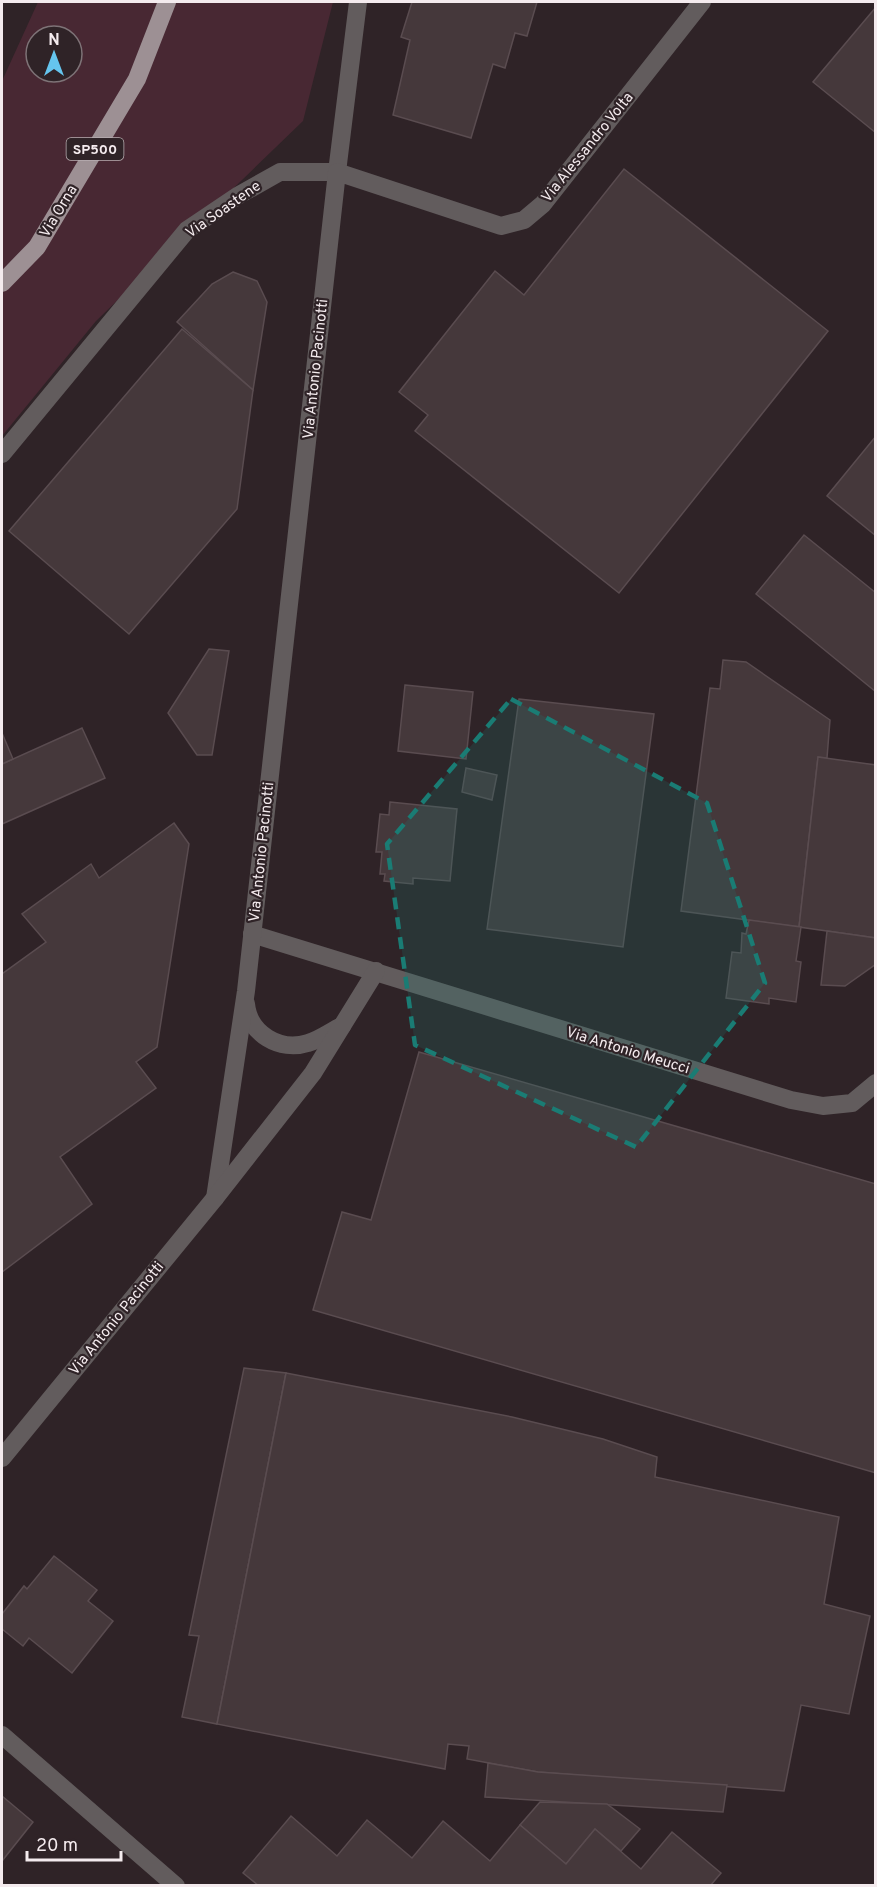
<svg xmlns="http://www.w3.org/2000/svg" width="877" height="1887" font-family="Overpass,sans-serif">
  <rect width="100%" height="100%" fill="#2f2327"/>
  <path fill="#482833" fill-rule="evenodd" d="M38,2H333L303,121L96,321L2,436V81ZM36,36H72V72H36Z"/>
  <g fill="#45383b" stroke="#5a4c50" stroke-width="1.5">
    <polygon points="412,2 537,2 527,36 515,33 505,68 493,64 471,138 393,115 410,40 401,37"/>
    <polygon points="876,7 876,133 813,82"/>
    <polygon points="624,169 828,331 619,593 415,431 428,415 399,392 495,271 524,295"/>
    <polygon points="233,272 257,281 267,302 253,390 177,322 212,284"/>
    <polygon points="182,329 253,390 237,509 129,634 9,531"/>
    <polygon points="876,436 876,536 827,496"/>
    <polygon points="804,535 876,593 876,692 756,594"/>
    <polygon points="209,649 229,651 212,755 197,755 168,713"/>
    <polygon points="723,660 746,662 830,720 827,758 818,757 799,927 681,911 710,688 720,689"/>
    <polygon points="405,685 473,692 466,759 398,751"/>
    <polygon points="519,699 654,714 623,947 487,929"/>
    <polygon points="82,728 105,778 2,824 2,764"/>
    <polygon points="2,733 13,759 2,764"/>
    <polygon points="818,757 876,765 876,938 799,927"/>
    <polygon points="466,768 497,775 492,800 462,792"/>
    <polygon points="390,802 457,809 450,881 413,878 413,884 384,881 385,874 380,874 382,852 376,852 380,814 389,815"/>
    <polygon points="174,823 189,844 157,1047 136,1062 156,1088 60,1157 92,1204 2,1272 2,974 46,942 22,914 91,864 99,878"/>
    <polygon points="749,920 801,927 796,961 801,962 796,1002 769,998 769,1004 726,998 732,952 741,953 742,933 746,934"/>
    <polygon points="827,931 876,938 876,964 845,986 821,985"/>
    <polygon points="419,1052 876,1184 876,1473 313,1310 342,1212 371,1220"/>
    <polygon points="244,1368 286,1373 217,1724 182,1717 199,1636 189,1635"/>
    <polygon points="286,1373 512,1417 603,1439 657,1457 655,1477 839,1517 824,1604 870,1616 849,1714 801,1705 784,1791 538,1772 467,1759 469,1746 448,1744 445,1769 217,1724"/>
    <polygon points="54,1556 97,1590 88,1601 113,1621 72,1673 29,1638 23,1646 2,1629 2,1614 24,1586 27,1589"/>
    <polygon points="488,1763 538,1772 727,1785 723,1812 485,1797"/>
    <polygon points="2,1796 33,1822 2,1861"/>
    <polygon points="540,1802 607,1804 640,1829 621,1851 595,1829 566,1864 520,1825"/>
    <polygon points="291,1816 337,1856 367,1820 412,1858 443,1821 490,1861 520,1825 566,1864 595,1829 641,1869 672,1832 721,1873 710,1886 259,1886 243,1873"/>
  </g>
  <g fill="none" stroke-linecap="round" stroke-linejoin="round">
    <g stroke="#625c5d" stroke-width="18">
      <polyline points="2,454 187,230 239,195 280,172 337,172 358,2"/>
      <polyline points="252,934 791,1100 823,1106 852,1103 876,1083"/>
      <path d="M246,1004C249,1034 280,1052 308,1043C320,1040 331,1031 342,1026"/>
      <polyline points="215,1198 246,991 337,172 501,226 524,220 543,204 702,2"/>
      <polyline points="2,1458 215,1198 313,1073 376,971"/>
      <polyline points="2,1735 176,1886"/>
    </g>
    <polyline stroke="#9d9094" stroke-width="18" points="2,283 37,247 137,79 167,2"/>
  </g>
  <path fill="#1a7c74" fill-opacity="0.2" stroke="#1a7c74" stroke-width="4.5" stroke-dasharray="12 8" stroke-linejoin="round" d="M511,699L707,803L765,983L636,1147L415,1045L387,844Z"/>
  <g text-anchor="middle" stroke-width="4.5" stroke-linejoin="round" paint-order="stroke">
    <rect fill="#2f2327" stroke="#b9afb2" stroke-width="1.5" x="66.5" y="138" width="57" height="22" rx="4.5"/>
    <g font-size="14" font-weight="bold" fill="#f4ebee">
      <text x="95" y="154">SP500</text>
    </g>
    <g font-size="15" fill="#f4ebee" stroke="#2f2327">
      <text transform="translate(587 147) rotate(-51)" y="5">Via Alessandro Volta</text>
      <text transform="translate(223 209) rotate(-35)" y="5">Via Soastene</text>
      <text transform="translate(58 211) rotate(-59)" y="5">Via Orna</text>
      <text transform="translate(315 369) rotate(-84)" y="5">Via Antonio Pacinotti</text>
      <text transform="translate(261 852) rotate(-84)" y="5">Via Antonio Pacinotti</text>
      <text transform="translate(628 1050) rotate(17)" y="5">Via Antonio Meucci</text>
      <text transform="translate(116 1318) rotate(-51)" y="5">Via Antonio Pacinotti</text>
    </g>
  </g>
  <rect width="877" height="1887" fill="none" stroke="#f4ebee" stroke-width="6"/>
  <g transform="translate(54 54)"><circle r="28" fill="#2f2327" stroke="#7e7377" stroke-width="1.5"/>
  <path d="M0-4.5L10 22L0 15L-10 22Z" fill="#65c5ee"/>
  <text y="-9" font-size="16" font-weight="bold" text-anchor="middle" fill="#f4ebee">N</text>
  </g>
  <path d="M27 1851v9h94v-9" fill="none" stroke="#f4ebee" stroke-width="3"/>
  <text x="36" y="1851" font-size="18" fill="#f4ebee" stroke="#2f2327" stroke-width="4.5" paint-order="stroke">20 m</text>
</svg>
